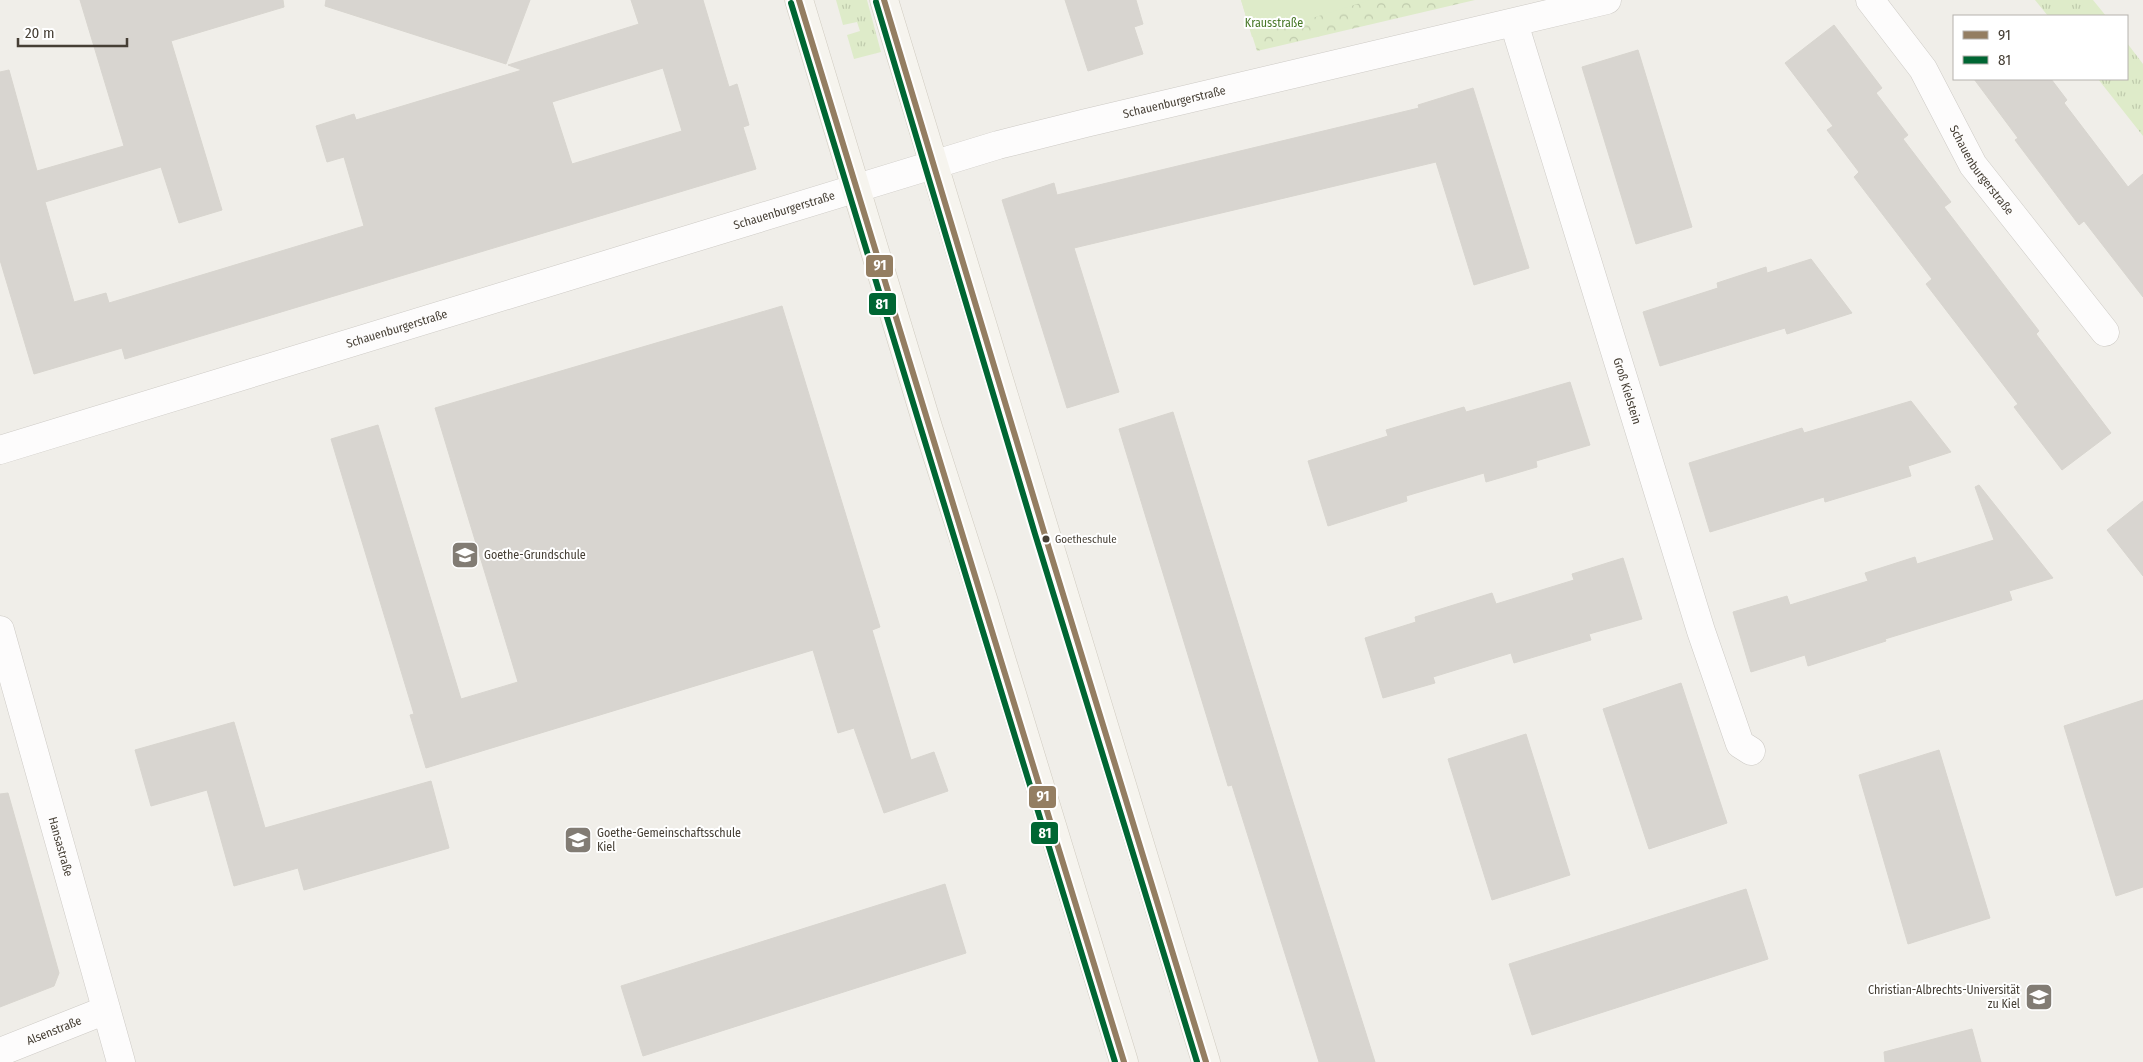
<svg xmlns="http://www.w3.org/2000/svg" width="2143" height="1062" font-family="'Fira Sans Condensed',sans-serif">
  <defs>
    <pattern id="grass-tufts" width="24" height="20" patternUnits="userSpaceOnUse" patternTransform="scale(1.25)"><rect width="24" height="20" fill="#deebc9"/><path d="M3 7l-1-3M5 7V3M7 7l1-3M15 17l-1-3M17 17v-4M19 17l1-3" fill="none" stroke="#c0cbad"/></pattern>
    <pattern id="forest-crowns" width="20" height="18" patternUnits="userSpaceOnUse" patternTransform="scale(1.25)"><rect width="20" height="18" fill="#deebc9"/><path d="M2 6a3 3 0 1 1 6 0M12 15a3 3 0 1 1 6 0" fill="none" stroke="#c0cbad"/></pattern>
  </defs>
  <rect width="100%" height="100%" fill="#f0eee9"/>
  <g fill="url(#grass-tufts)">
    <polygon points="836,0 867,0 881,52 854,59 847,35 860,31 857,22 843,25"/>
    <polygon points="2035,0 2093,0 2106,16 2048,16"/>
    <polygon points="2127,43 2143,64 2143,136 2098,79 2127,79"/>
  </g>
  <polygon fill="url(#forest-crowns)" points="1241,0 1475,0 1257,51"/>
  <polygon fill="#deebc9" points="1241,0 1370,0 1252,37"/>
  <g fill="#d8d5d0" stroke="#d8d5cf" fill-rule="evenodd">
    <path d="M80,0H283L284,7L171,41L222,210L179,223L161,167L45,202L74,302L106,293L109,303L364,226L344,157L327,162L316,126L354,114L356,120L522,70L508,65L639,24L631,0H703L729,87L737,84L749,125L743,127L756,169L125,359L122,348L34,374L0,260V72L9,70L37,171L124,146ZM663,68L682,131L572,164L552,102Z"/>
    <polygon points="326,0 530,0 506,64 325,6"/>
    <polygon points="1065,0 1136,0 1143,24 1134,27 1143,54 1088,71"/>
    <polygon points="1834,25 1882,88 1876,93 1908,135 1903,139 1951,202 1944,207 2039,331 2036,334 2111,433 2062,470 2014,407 2018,404 1926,284 1932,279 1854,177 1859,172 1827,130 1833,126 1785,63"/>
    <polygon points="1638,50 1692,227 1636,244 1582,67"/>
    <polygon points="1974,79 2051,79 2067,100 2064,103 2128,187 2143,174 2143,297 2084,221 2079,225 2015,140 2018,138"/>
    <polygon points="1473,88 1529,268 1474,285 1436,162 1074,248 1119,392 1067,408 1002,200 1054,183 1057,195 1419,108 1418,105"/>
    <polygon points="1811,259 1852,313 1787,334 1785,328 1660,366 1643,312 1718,288 1717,283 1766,267 1767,273"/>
    <polygon points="782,306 880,627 872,630 911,760 934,752 948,791 884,813 854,728 838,733 813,650 426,768 410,715 414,714 331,439 378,425 461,699 518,682 435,408"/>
    <polygon points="1570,382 1590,445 1536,461 1537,467 1486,482 1484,473 1406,496 1407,501 1328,526 1308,461 1388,436 1386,430 1413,422 1464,407 1466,412"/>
    <polygon points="1911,401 1951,452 1908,466 1911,476 1825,502 1824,497 1710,532 1689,463 1802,428 1804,433"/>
    <polygon points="1173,412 1293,802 1375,1062 1319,1062 1232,785 1228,786 1119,429"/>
    <polygon points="1979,485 2053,578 2009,591 2012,600 1885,639 1886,641 1808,666 1805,655 1751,672 1733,612 1787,596 1790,605 1868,581 1865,573 1915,557 1917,564 1994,540 1975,487"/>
    <polygon points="2143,501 2143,576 2107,530"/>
    <polygon points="1623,558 1642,619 1589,634 1591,640 1514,663 1511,653 1433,677 1435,683 1383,698 1365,638 1416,622 1415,617 1492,593 1496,604 1574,580 1572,574"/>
    <polygon points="1681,683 1727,823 1649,849 1603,709"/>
    <polygon points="2143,700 2143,887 2116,896 2064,726"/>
    <polygon points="234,722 265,828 431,781 449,848 304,890 298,868 234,886 207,790 151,806 135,750"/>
    <polygon points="1526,734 1570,875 1492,900 1448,759"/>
    <polygon points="1939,750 1990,918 1908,944 1859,775"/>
    <polygon points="8,793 59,973 54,986 0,1007 0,794"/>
    <polygon points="945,884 966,953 643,1056 621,986"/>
    <polygon points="1746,889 1768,959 1532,1035 1509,964"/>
    <polygon points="1972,1029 1981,1062 1885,1062 1884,1052"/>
  </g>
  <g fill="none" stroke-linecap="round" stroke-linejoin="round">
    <g stroke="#cdcac5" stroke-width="29">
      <g id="street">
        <path id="s1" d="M1870,0L1923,69L1973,165L2105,332"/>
        <path id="s2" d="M1514,23L1701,631L1740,744L1751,751"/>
        <path id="s3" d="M0,450L998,145L1086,123L1607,0"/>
        <path id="s4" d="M0,630L121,1062"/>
        <path id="s5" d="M0,1052L106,1010"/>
      </g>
    </g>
    <g stroke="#d0cbc0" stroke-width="29">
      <g id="secondary">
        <polyline points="799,0 928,427 984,602 1124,1062"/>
        <path d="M884,0C989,355 1097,709 1206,1062"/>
      </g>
    </g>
    <use href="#street" stroke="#fdfcfc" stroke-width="28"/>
    <use href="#secondary" stroke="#f6f4ee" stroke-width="28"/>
    <g stroke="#fff" stroke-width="10">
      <g id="bus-1">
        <path d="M799,0C906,354 1016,708 1124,1062"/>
        <polyline points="884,0 1044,532 1206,1062"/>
      </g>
    </g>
    <g stroke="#fff" stroke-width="10">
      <g id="bus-2">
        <polyline points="876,2 1035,534 1197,1062"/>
        <path d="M791,3C897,356 1007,709 1115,1062"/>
      </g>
    </g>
    <use href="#bus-1" stroke="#947e62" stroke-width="6"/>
    <use href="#bus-2" stroke="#063" stroke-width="6"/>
  </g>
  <defs>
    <g id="school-square" transform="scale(1.4375)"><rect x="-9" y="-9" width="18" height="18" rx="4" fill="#827c74" stroke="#fff"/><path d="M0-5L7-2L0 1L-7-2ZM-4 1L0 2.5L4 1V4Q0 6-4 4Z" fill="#fff"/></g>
    <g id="university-square" transform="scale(1.4375)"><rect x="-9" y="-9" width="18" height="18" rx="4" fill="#827c74" stroke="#fff"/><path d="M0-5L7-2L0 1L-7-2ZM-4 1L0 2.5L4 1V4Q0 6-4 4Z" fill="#fff"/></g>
  </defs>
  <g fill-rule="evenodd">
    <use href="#school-square" x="465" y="555"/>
    <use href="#school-square" x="578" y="840"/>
    <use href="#university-square" x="2039" y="997"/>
  </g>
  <circle fill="#463f35" stroke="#fff" stroke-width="2" cx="1046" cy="539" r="4.5"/>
  <g text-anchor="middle" stroke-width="4" stroke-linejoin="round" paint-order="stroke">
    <g font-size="11" fill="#463f35" stroke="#fff" text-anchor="start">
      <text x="1055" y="543">Goetheschule</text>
    </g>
    <g font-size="12" fill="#487828" stroke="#fff">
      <text x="1274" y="27">Krausstraße</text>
    </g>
    <g font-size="12" fill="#463f35" stroke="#fff">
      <text dy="4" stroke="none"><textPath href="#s3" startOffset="1225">Schauenburgerstraße</textPath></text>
      <text dy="4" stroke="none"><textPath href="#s1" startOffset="204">Schauenburgerstraße</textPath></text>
      <text dy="4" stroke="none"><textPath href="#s3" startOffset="820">Schauenburgerstraße</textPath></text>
      <text dy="4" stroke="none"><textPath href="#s3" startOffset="415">Schauenburgerstraße</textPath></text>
      <text dy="4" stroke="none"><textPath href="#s2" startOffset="385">Groß Kielstein</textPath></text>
      <text dy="4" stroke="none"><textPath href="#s4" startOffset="225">Hansastraße</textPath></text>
      <text dy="4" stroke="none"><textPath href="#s5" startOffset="58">Alsenstraße</textPath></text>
    </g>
    <g font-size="12" fill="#463f35" stroke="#fff" text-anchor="start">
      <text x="484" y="559">Goethe-Grundschule</text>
      <text x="597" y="837">Goethe-Gemeinschaftsschule<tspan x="597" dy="14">Kiel</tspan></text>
      <text x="2020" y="994" text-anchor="end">Christian-Albrechts-Universität<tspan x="2020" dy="14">zu Kiel</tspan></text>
    </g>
  </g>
  <g stroke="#fff" stroke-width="2">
    <rect x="865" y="254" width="29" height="24" rx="5" fill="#947e62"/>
    <rect x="868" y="292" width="29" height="24" rx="5" fill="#063"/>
    <rect x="1028" y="785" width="29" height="24" rx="5" fill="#947e62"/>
    <rect x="1030" y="821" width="29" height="24" rx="5" fill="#063"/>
  </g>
  <g font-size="14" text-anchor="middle" font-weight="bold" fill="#fff">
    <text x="880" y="270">91</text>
    <text x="882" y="309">81</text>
    <text x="1043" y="801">91</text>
    <text x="1045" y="838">81</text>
  </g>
  <rect x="1953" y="15" width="175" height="65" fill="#ffffff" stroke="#b5b2ae"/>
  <rect x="1963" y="31" width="25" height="8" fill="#947e62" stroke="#b5b2ae"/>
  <text x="1998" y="40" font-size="15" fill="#463f35">91</text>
  <rect x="1963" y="56" width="25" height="8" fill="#006633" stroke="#b5b2ae"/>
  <text x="1998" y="65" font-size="15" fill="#463f35">81</text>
  <path d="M18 38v8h109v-8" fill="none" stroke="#463f35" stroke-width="2.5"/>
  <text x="25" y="38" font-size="15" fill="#463f35" stroke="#ffffff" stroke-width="4" paint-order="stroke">20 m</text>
</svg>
